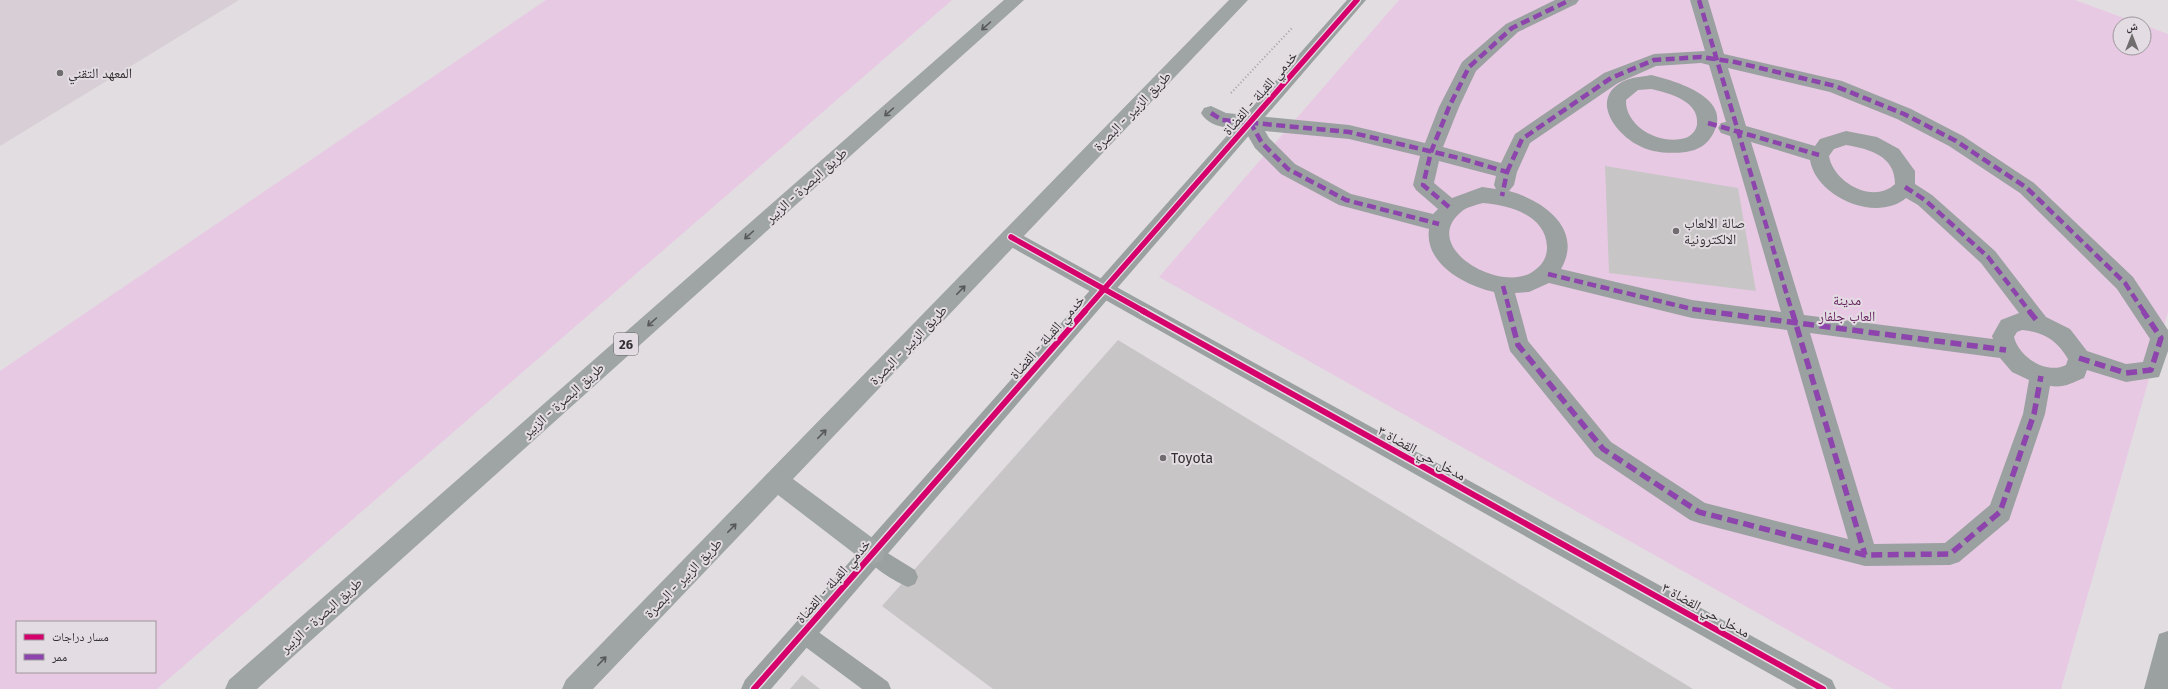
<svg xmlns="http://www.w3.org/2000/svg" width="2168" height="689" font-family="'Fira Sans','Noto Naskh Arabic',sans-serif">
  <rect width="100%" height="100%" fill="#e2dde1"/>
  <polygon fill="#d8ced6" points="0,0 239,0 0,146"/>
  <g fill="#e8c9e3" fill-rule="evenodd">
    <path d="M546,0H952L157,689H0V371ZM17,622H155V672H17Z"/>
    <polygon points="1399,0 2075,0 2140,24 2120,24 2120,48 2144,48 2144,25 2168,34 2168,312 2061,689 1893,689 1159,277"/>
  </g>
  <g fill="#c8c5c7">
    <polygon points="1605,166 1738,188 1756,291 1609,273"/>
    <polygon points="1118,340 1693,689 993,689 882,606"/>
    <polygon points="802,675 820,689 790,689"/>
  </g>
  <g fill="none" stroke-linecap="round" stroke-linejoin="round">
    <polyline stroke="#9ea2a1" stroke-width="2" stroke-dasharray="1 2.5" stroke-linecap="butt" points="1231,93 1292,28"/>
    <g fill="#9aa1a0" fill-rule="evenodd">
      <path d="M873,544L915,570L918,577L915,584L908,587C895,582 868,565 863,553L866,546Z"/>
      <polygon points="803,623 810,626 888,682 891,689 862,689 796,640 793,633 796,626"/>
    </g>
    <g fill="#9aa1a0" fill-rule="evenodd">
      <path d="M1555,0H1579L1576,4L1518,32L1476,71L1459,107L1443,147L1501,163L1515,134L1604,73L1654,54L1705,51L1690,0H1708L1724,54L1842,81L1911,109L1963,136L2034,183L2133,277L2168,330V351L2159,377L2126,382L2087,370L2084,378C2072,383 2064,388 2050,386L2045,414L2009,520L1959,562L1950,565L1865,566L1699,523L1690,520L1595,456L1510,351L1494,292C1466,286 1424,264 1429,229L1339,205L1281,174L1255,148L1244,129C1229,128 1210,128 1201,113L1204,108L1211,106L1226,113L1349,125L1425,143L1439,107L1462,62L1506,24ZM1701,63L1709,65L1726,122L1721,123L1718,128L1721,133L1730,136L1781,312L1692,300L1561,269C1584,229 1543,200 1509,191L1514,185L1517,172L1530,143L1618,83L1656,66ZM1728,68L1830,92L1897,119L1949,146L2020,193L2117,289L2150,339L2143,362L2126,364L2087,351L2070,329L2046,317L1995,251L1932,195L1915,184V171L1899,149L1877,137L1846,131L1820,139L1815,146L1746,126ZM1265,131L1349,139L1420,156L1413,185L1416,190L1438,209L1433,214L1351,194L1295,164L1269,138ZM1751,142L1810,160C1816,197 1876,223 1906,198L1918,205L1981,263L2019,313L2001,320L1992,336L1993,339L1804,315ZM1846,145C1870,149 1895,156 1895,184C1873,205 1833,182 1829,156L1834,149ZM1439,161L1496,176L1494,185L1496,189L1482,187L1452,198L1434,183ZM1483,203C1509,205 1546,215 1547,247C1547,257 1543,264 1535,270C1504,296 1418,248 1461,212C1466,207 1476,205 1483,203ZM1549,283L1692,318L1787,330L1848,539L1705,503L1611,442L1528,341L1515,293L1529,292ZM2022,330C2043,332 2057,340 2068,359L2066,365C2046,375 2019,357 2014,337L2017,332ZM1810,333L2000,358L2012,372L2029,380L2023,414L1990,505L1945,543L1874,544Z"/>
      <path d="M1651,75C1676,81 1734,98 1713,134C1707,145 1698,150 1686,152C1669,154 1651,153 1636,144C1612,130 1591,97 1624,81C1632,77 1642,77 1651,75ZM1651,89C1669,93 1700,101 1697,125C1696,130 1693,134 1688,137C1663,147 1625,128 1626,100L1638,90Z"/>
    </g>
    <g fill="#9aa1a0" fill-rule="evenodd">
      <polygon points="1011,229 1832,680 1836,689 1797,689 1004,243 1001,237 1004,231"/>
      <polygon points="2168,631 2168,689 2144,689 2159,634"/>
    </g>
    <polygon fill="#9aa1a0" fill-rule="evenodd" points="1347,0 1366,0 771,689 741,689 745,680"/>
    <g fill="#9fa4a4" fill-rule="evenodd">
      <polygon points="1004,0 1024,0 257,689 225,689 229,680"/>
      <polygon points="1229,0 1248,0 793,479 882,545 885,553 882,561 873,564 864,561 778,495 593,689 562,689 566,680"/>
    </g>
    <g stroke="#8e44ad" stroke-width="4.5" stroke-dasharray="9 4.5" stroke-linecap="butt">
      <polyline points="1699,0 1792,312"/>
      <polyline points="1211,113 1222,120 1349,132 1463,159 1507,172 1502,196"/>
      <polyline points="1250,122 1262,143 1288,169 1346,200 1439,224"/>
      <polyline points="1708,123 1819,155"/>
      <polyline points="1507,172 1522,139 1611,78 1654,60 1701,57 1735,62 1835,86 1904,114 1956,141 2027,188 2125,283 2144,312"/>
      <polyline points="1905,187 1925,200 1988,257 2030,312"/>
      <polyline points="1449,207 1423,185 1431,152 1449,107 1469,67 1512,28 1570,0"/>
      <polyline points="1548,274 1692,309 1713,312"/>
      <polyline points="1503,286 1510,312"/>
    </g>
    <g stroke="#8e44ad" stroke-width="5.5" stroke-dasharray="11 5.5" stroke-linecap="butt">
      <polyline points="1509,311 1518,345 1603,449 1699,512 1865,555 1950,554 2000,512 2034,414 2041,376"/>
      <polyline points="1705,311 2006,350"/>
      <polyline points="1792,311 1865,555"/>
      <polyline points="2029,311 2038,322"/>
      <polyline points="2079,358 2126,373 2151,370 2161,338 2143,311"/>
    </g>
    <g stroke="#e3dce2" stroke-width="8">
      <g id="cycleway-far1">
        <polyline points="1011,237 1145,312"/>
        <polyline points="1084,312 1357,0"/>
      </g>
    </g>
    <g stroke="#e3dce2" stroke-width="9">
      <g id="cycleway">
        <polyline points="1143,311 1823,689"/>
        <polyline points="754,689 1085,311"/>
      </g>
    </g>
    <use href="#cycleway-far1" stroke="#d6006c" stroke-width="5.5"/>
    <use href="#cycleway" stroke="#d6006c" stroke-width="6"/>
  </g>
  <defs><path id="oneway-shaft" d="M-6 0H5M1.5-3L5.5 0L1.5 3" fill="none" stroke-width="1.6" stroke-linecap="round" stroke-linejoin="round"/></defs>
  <g stroke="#58595a">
    <use href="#oneway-shaft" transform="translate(986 26) rotate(138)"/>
    <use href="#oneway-shaft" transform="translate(889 112) rotate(138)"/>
    <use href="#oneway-shaft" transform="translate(749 235) rotate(138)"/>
    <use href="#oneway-shaft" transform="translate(961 290) rotate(-46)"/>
    <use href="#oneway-shaft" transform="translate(652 322) rotate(138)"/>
    <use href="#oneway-shaft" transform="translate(822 434) rotate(-46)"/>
    <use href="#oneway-shaft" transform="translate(732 528) rotate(-46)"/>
    <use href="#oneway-shaft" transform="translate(602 661) rotate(-46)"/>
  </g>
  <g fill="#706d6f" stroke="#e3dce2" stroke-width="1.5">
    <circle cx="60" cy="73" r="4"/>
    <circle cx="1676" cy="231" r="4"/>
    <circle cx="1163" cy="458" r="4"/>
  </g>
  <g text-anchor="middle" stroke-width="4" stroke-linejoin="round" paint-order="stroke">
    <rect fill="#e3dce2" stroke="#676467" stroke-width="1" x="614" y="333" width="24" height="22" rx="3"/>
    <g font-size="13" font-weight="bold" fill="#323032">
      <text x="626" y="349">26</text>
    </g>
    <g font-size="14" fill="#323032" stroke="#e3dce2" text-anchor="start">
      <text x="68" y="78">المعهد التقني</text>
      <text x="1684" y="228">صالة الالعاب<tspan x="1684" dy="16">الالكترونية</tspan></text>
      <text x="1171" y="463">Toyota</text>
    </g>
    <g font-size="14" fill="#323032" stroke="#e3dce2">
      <text transform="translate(1260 93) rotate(-49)" y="5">خدمي القبلة - القضاة</text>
      <text transform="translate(1132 111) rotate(-46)" y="5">طريق الزبير - البصرة</text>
      <text transform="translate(806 185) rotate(-42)" y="5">طريق البصرة - الزبير</text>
      <text transform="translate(1047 337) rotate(-49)" y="5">خدمي القبلة - القضاة</text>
      <text transform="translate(908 345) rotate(-46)" y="5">طريق الزبير - البصرة</text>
      <text transform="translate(563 400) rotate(-42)" y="5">طريق البصرة - الزبير</text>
      <text transform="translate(1422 453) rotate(29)" y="5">مدخل حي القضاة ٣</text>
      <text transform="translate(683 578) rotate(-46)" y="5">طريق الزبير - البصرة</text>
      <text transform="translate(833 581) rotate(-49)" y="5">خدمي القبلة - القضاة</text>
      <text transform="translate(1706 610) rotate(29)" y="5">مدخل حي القضاة ٣</text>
      <text transform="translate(321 615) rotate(-42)" y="5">طريق البصرة - الزبير</text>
    </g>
    <g font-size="14" fill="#67235f" stroke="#e3dce2">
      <text x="1847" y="305">مدينة<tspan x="1847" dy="16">العاب جلفار</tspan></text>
    </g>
  </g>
  <rect x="16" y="621" width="140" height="52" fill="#e3dce2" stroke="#9c979c"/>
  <rect x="24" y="634" width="20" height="6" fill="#d6006c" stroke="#9c979c"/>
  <text x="52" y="641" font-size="12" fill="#323032">مسار دراجات</text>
  <rect x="24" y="654" width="20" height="6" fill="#8e44ad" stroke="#9c979c"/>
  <text x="52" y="661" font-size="12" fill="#323032">ممر</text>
  <g transform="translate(2132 36)"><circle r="19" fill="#e3dce2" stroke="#9c979c"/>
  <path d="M0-3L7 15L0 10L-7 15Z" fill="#706d6f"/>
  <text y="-6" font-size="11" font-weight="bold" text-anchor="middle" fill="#323032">ش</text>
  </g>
</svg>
